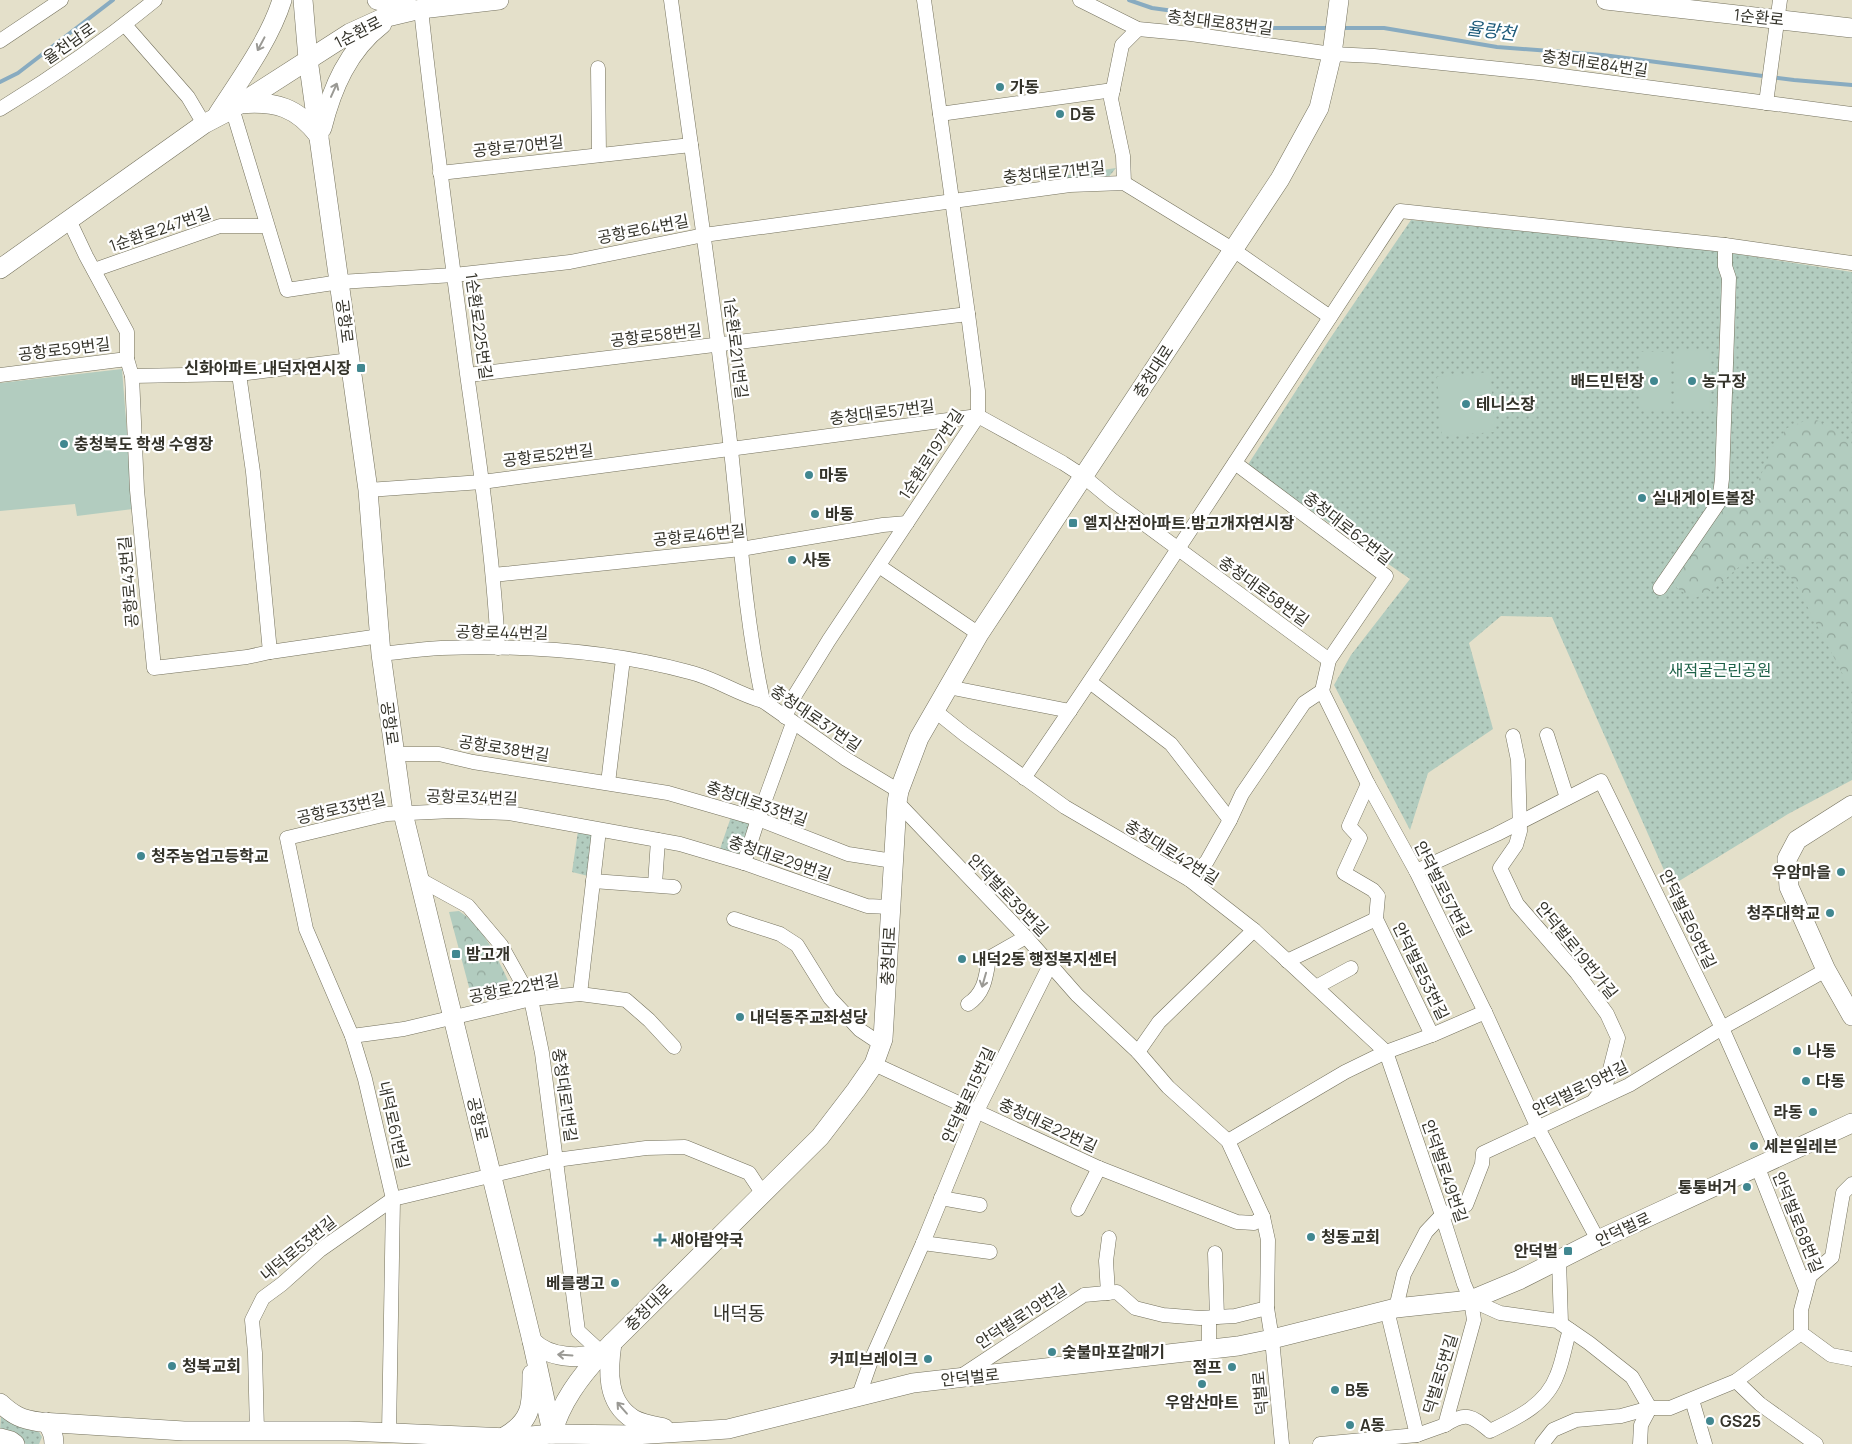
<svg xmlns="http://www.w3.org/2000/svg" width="1852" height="1444" font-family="Manrope,'Noto Sans KR',sans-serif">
  <defs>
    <pattern id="grass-dots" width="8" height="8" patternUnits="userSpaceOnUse" patternTransform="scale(1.25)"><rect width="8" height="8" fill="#b2ccbf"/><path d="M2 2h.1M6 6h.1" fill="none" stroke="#92a69b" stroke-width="1.8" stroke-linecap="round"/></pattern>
    <pattern id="forest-crowns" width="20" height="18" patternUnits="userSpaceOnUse" patternTransform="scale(1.25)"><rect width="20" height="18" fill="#b2ccbf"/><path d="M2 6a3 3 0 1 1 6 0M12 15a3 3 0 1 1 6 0" fill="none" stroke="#92a69b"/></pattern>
  </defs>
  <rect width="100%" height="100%" fill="#e4e0ca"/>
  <g fill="url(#grass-dots)">
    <polygon points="1116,168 1107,179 1063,184 1062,176"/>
    <polygon points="1411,220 1711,250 1852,272 1852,780 1788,814 1671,886 1552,617 1501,616 1469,643 1493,729 1428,773 1410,830 1334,685 1351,655 1410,579 1247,466 1329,340"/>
    <polygon points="732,814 753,820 741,855 720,849"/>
    <polygon points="578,831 594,833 588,876 572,872"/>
    <polygon points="1,1415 18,1426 39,1432 42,1437 39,1444 26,1444 16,1437 0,1431"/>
  </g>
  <g fill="url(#forest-crowns)">
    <polygon points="1812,418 1832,427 1852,446 1852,692 1794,581 1782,568 1769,558 1741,565 1714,589 1693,599 1677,588 1673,575 1727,488 1742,498 1758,482 1774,444 1787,428"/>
    <path d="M459,911C486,928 499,963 513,990L473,1002L449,912Z"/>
  </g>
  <g fill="#b2ccbf">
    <polygon points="1709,350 1710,411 1675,411 1675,351"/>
    <rect x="1639" y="352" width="31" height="58"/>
    <polygon points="122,369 133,509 77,516 75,504 0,511 0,383"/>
    <polygon points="1490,372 1495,432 1442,436 1437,377"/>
  </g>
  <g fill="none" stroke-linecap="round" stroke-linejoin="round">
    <g stroke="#88abc0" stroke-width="4">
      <polyline points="1129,0 1152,8 1224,18 1271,28 1331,28"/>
      <polyline points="1340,28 1384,28 1497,47 1603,55 1794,80 1852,85"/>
      <polyline points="0,82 18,73 113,0"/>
    </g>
    <g stroke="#74715d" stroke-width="15">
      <g id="street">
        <path d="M671,0C691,150 714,299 731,450C740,533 745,618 763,701"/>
        <polyline points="1080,0 1138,29 1191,34 1332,54 1374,56 1539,73 1852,114"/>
        <path d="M421,9C434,131 451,252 467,374C480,465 493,556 498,648"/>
        <polyline points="125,25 188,97 204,124"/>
        <polyline points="0,41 61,0"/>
        <polyline points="598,68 599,155"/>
        <polyline points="1766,103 1780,0"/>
        <polyline points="232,108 287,290 340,282 454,275 570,262 704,235 1070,185 1124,183 1232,249 1330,317"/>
        <path d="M0,109C54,76 106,40 155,0"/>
        <polyline points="940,114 1113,90"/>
        <polyline points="440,173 691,145"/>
        <polyline points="1124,183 1123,156 1111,99 1122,45 1138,29"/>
        <polyline points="69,220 86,256 127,332 127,359"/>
        <polyline points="1725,245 1852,263"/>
        <polyline points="94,270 220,226 267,226"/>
        <polyline points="239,374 253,472 270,652"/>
        <polyline points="0,375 127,359 132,376 239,374 350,360"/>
        <polyline points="468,375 968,314"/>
        <polyline points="132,376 137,490 154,668 247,657 270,652 380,636"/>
        <polyline points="368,490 482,482 978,416 1063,463 1083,476 1112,500 1329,660"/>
        <polyline points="879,566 979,634"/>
        <polyline points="493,575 741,549 883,525 907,523"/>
        <path d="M381,654C401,652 421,649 441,648C523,645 610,651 689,672C715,678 737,694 763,701L846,759L899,791"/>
        <polyline points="1090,682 1171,744 1230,820"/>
        <polyline points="948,687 1070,711"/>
        <polyline points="1322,691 1368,784 1416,871 1485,1012 1538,1128 1598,1240"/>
        <polyline points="934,710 964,734 1065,807 1190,880 1254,930 1386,1052 1442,1215 1464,1284 1471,1300 1474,1320 1445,1425 1417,1435 1320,1444"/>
        <polyline points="785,717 795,695 829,640 978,416 978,391 968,314 924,0"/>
        <polyline points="1547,735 1567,798"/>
        <polyline points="1513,736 1518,760 1520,831 1516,845 1500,868 1517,904 1577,973 1607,1014 1618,1038 1606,1085 1595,1099"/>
        <polyline points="394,754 439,754 473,762 668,793 758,819 848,854 893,861"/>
        <path d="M1024,778C1153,591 1275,400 1400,211L1725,245V266L1729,278L1722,479L1719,502L1660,588"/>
        <polyline points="608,783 623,659"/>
        <polyline points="1368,784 1349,826 1360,838 1344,873 1373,890 1378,896 1376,919 1432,1035"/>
        <polyline points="897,802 1026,937 1077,995 1138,1052 1168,1087 1228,1141 1263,1217 1268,1240 1267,1308 1272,1339 1282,1444"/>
        <polyline points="744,863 758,819 793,723"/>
        <polyline points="1416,871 1497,834 1601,781 1722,1028 1771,1138 1782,1157"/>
        <polyline points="419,879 468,906 501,945 531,999 542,1053 578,1331 602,1353"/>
        <polyline points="1190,880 1207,861 1230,820 1242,794 1304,703 1322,691 1329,660 1386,576 1235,463"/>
        <polyline points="593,881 674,887"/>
        <polyline points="655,884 658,840"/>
        <polyline points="734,919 780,934 797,945 830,998 860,1030 881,1044"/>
        <polyline points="1287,961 1376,919"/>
        <polyline points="1316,987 1351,968"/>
        <polyline points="580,994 599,830"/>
        <path d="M968,1004C985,993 986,976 989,958L1026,937"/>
        <polyline points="352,1036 404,1029 531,999 580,994 626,1000 649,1020 674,1047"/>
        <polyline points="1138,1052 1159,1022 1254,930"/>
        <polyline points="874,1064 1099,1168 1237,1222 1254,1223 1263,1217"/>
        <polyline points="1228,1141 1345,1072 1386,1052 1432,1035 1485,1012"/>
        <polyline points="1758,1168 1806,1290"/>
        <polyline points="941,1198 980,1205"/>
        <polyline points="1078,1209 1099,1168"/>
        <polyline points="923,1243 990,1252"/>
        <polyline points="1215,1253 1217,1317"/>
        <polyline points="1559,1260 1561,1323"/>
        <polyline points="1108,1293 1106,1261 1109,1238"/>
        <polyline points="1471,1300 1500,1313 1557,1321 1589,1343 1632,1377 1650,1408 1670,1408 1736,1381 1801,1333"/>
        <polyline points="1396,1308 1404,1274 1426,1232 1442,1215 1466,1205 1482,1164 1483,1153 1629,1085 1722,1028 1826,970"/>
        <polyline points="1387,1310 1417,1435"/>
        <polyline points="1209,1318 1209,1349"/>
        <polyline points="1801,1333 1801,1310 1810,1276 1832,1257 1843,1193 1852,1184"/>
        <polyline points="1801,1333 1831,1355 1852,1359"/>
        <polyline points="961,1376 1084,1295 1117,1292 1135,1308 1163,1315 1200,1318 1217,1317 1235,1316 1267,1308"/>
        <polyline points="1736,1381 1760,1404 1816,1444"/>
        <polyline points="858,1398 872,1358 923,1243 977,1111 1050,965"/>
        <polyline points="1692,1400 1705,1444"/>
        <path d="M1445,1425C1467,1411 1472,1416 1490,1431C1517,1418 1546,1405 1557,1375C1563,1361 1565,1344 1570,1330"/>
        <polyline points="257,1431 255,1353 252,1320 263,1298 282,1284 320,1250 393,1199 556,1160 646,1148 685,1147 749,1173 763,1194"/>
        <polyline points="389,1433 393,1199 365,1079 352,1036 306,929 287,838 387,814 453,811 509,813 680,844 744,863 867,906 890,907"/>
        <polyline points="1542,1444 1553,1430 1576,1420 1621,1416 1650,1408"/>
        <polyline points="1640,1444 1641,1425 1650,1408"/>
      </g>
    </g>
    <g stroke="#74715d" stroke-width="20">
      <g id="secondary">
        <polyline points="303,0 308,59 368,490 381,654 403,813 532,1341 552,1432"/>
        <polyline points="377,0 412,9"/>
        <polyline points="1606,0 1852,28"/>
        <path d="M240,104C276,101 297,107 319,136"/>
        <path d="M218,114C240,80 270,39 282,0"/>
        <path d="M322,128C332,88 348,50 382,24"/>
        <polyline points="0,269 204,124 227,112 350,33 383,18 421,9 499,0"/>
        <polyline points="1852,805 1797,840 1787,859 1789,887 1826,970 1852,1016"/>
        <path d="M532,1341C549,1359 580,1359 602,1353"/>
        <path d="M612,1343C608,1370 606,1402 633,1419C642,1424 654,1426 664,1428"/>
        <path d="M0,1403C14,1416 21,1419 40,1422L184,1431H348L508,1438L552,1434L634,1435L682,1432L728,1429L913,1383L1238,1346L1272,1339L1396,1308L1471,1300L1519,1280L1598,1240L1852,1123"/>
        <path d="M46,1422C52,1429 54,1435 54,1444"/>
        <path d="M552,1434C561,1402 580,1377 602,1353L820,1137L856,1090L874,1064L883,1039L897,802L899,791L919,738L979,634L1280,179L1319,108L1332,54L1339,0"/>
        <path d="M504,1437C532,1421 532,1405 532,1374"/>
        <polyline points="0,1438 11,1441 15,1444"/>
      </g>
    </g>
    <use href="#street" stroke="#fff" stroke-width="14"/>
    <use href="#secondary" stroke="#fff" stroke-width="19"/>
  </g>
  <defs><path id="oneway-shaft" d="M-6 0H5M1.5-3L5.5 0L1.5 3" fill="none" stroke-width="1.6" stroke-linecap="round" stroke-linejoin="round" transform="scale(1.25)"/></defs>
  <g stroke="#9a9994">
    <use href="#oneway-shaft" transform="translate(261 44) rotate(118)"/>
    <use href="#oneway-shaft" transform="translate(334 90) rotate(-66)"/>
    <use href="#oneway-shaft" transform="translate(984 980) rotate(106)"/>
    <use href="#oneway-shaft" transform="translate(565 1355) rotate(-176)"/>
    <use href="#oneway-shaft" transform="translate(622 1408) rotate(-131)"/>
  </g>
  <g fill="#418790" stroke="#fff" stroke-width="2">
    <circle cx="1000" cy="87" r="5"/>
    <circle cx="1060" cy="114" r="5"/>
    <rect x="356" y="363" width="10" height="10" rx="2.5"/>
    <circle cx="1654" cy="381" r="5"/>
    <circle cx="1692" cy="381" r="5"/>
    <circle cx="1466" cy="404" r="5"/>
    <circle cx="64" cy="444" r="5"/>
    <circle cx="809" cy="475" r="5"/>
    <circle cx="1642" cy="498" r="5"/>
    <circle cx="815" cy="514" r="5"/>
    <rect x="1068" y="518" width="10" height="10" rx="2.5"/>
    <circle cx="792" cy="560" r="5"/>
    <circle cx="141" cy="856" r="5"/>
    <circle cx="1841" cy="872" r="5"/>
    <circle cx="1830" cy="913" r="5"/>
    <rect x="451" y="949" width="10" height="10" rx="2.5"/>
    <circle cx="962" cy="959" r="5"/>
    <circle cx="740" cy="1017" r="5"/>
    <circle cx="1797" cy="1051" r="5"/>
    <circle cx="1806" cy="1081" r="5"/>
    <circle cx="1813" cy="1112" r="5"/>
    <circle cx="1754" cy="1146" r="5"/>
    <circle cx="1747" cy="1187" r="5"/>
    <circle cx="1311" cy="1237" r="5"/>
    <path d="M657.5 1232.5h5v5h5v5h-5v5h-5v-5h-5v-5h5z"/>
    <rect x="1563" y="1246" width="10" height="10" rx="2.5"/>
    <circle cx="615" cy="1283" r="5"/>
    <circle cx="1052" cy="1352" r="5"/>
    <circle cx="928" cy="1359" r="5"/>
    <circle cx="172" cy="1366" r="5"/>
    <circle cx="1232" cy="1367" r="5"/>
    <circle cx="1202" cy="1384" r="5"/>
    <circle cx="1335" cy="1390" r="5"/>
    <circle cx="1710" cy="1421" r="5"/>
    <circle cx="1350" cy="1425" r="5"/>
  </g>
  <g text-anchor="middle" stroke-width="4.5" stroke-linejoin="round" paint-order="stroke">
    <g font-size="16" fill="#34332a" stroke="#fff">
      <text transform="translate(1759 17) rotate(6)" y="6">1순환로</text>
      <text transform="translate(1220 22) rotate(7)" y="6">충청대로83번길</text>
      <text transform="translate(358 32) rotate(-27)" y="6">1순환로</text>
      <text transform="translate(69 43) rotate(-35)" y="6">율천남로</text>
      <text transform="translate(1595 63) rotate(8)" y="6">충청대로84번길</text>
      <text transform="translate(518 146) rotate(-6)" y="6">공항로70번길</text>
      <text transform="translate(1054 172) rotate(-6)" y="6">충청대로71번길</text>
      <text transform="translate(160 229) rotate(-19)" y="6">1순환로247번길</text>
      <text transform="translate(643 229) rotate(-11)" y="6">공항로64번길</text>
      <text transform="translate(345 321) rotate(83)" y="6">공항로</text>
      <text transform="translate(479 326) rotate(82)" y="6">1순환로225번길</text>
      <text transform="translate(656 335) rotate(-7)" y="6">공항로58번길</text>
      <text transform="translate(736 348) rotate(83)" y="6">1순환로211번길</text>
      <text transform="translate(64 349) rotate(-7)" y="6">공항로59번길</text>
      <text transform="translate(1153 371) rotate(-57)" y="6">충청대로</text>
      <text transform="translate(882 412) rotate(-7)" y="6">충청대로57번길</text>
      <text transform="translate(931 454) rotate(-57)" y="6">1순환로197번길</text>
      <text transform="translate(548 455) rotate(-7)" y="6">공항로52번길</text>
      <text transform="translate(1348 528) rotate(38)" y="6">충청대로62번길</text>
      <text transform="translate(699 535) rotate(-6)" y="6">공항로46번길</text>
      <text transform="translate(128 582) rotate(-95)" y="6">공항로43번길</text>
      <text transform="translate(1264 591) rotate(36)" y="6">충청대로58번길</text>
      <text transform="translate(502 632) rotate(1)" y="6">공항로44번길</text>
      <text transform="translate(816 718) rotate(34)" y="6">충청대로37번길</text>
      <text transform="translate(390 723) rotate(82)" y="6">공항로</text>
      <text transform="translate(504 748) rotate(9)" y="6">공항로38번길</text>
      <text transform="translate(472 797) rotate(2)" y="6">공항로34번길</text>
      <text transform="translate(757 803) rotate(19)" y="6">충청대로33번길</text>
      <text transform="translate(341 808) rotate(-13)" y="6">공항로33번길</text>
      <text transform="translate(1172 852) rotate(32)" y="6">충청대로42번길</text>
      <text transform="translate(780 858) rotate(19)" y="6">충청대로29번길</text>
      <text transform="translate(1443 889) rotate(63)" y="6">안덕벌로57번길</text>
      <text transform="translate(1008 895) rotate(46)" y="6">안덕벌로39번길</text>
      <text transform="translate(1688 919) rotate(64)" y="6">안덕벌로69번길</text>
      <text transform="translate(1577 950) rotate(51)" y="6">안덕벌로19번가길</text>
      <text transform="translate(888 956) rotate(-87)" y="6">충청대로</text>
      <text transform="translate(1421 971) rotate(64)" y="6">안덕벌로53번길</text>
      <text transform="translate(514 988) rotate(-11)" y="6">공항로22번길</text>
      <text transform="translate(1580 1088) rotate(-26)" y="6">안덕벌로19번길</text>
      <text transform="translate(565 1095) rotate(82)" y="6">충청대로1번길</text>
      <text transform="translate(968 1095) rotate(-65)" y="6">안덕벌로15번길</text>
      <text transform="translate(478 1119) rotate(77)" y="6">공항로</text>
      <text transform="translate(394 1125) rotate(77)" y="6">내덕로61번길</text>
      <text transform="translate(1048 1125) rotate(25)" y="6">충청대로22번길</text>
      <text transform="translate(1445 1171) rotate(71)" y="6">안덕벌로49번길</text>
      <text transform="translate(1798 1222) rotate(68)" y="6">안덕벌로68번길</text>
      <text transform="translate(1623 1229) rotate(-25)" y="6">안덕벌로</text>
      <text transform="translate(298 1248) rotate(-39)" y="6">내덕로53번길</text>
      <text transform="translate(648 1307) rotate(-45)" y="6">충청대로</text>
      <text transform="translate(1021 1316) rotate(-33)" y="6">안덕벌로19번길</text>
      <text transform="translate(1440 1374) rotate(-73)" y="6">덕벌로5번길</text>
      <text transform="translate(970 1377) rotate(-6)" y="6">안덕벌로</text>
      <text transform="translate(1260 1393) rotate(-95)" y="6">덕벌로</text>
    </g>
    <g font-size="16" font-weight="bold" fill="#34332a" stroke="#fff" text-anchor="start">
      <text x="1010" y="93">가동</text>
      <text x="1070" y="120">D동</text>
      <text x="351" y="374" text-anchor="end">신화아파트.내덕자연시장</text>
      <text x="1644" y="387" text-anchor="end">배드민턴장</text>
      <text x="1702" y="387">농구장</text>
      <text x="1476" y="410">테니스장</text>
      <text x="74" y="450">충청북도 학생 수영장</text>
      <text x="819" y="481">마동</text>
      <text x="1652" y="504">실내게이트볼장</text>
      <text x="825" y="520">바동</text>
      <text x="1083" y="529">엘지산전아파트.밤고개자연시장</text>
      <text x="802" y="566">사동</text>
      <text x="151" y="862">청주농업고등학교</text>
      <text x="1831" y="878" text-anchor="end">우암마을</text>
      <text x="1820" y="919" text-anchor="end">청주대학교</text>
      <text x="466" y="960">밤고개</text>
      <text x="972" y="965">내덕2동 행정복지센터</text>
      <text x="750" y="1023">내덕동주교좌성당</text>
      <text x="1807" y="1057">나동</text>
      <text x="1816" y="1087">다동</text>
      <text x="1803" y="1118" text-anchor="end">라동</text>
      <text x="1764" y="1152">세븐일레븐</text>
      <text x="1737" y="1193" text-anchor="end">통통버거</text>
      <text x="1321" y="1243">청동교회</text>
      <text x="670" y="1246">새아람약국</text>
      <text x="1558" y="1257" text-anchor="end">안덕벌</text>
      <text x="605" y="1289" text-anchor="end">베를랭고</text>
      <text x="1062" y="1358">숯불마포갈매기</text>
      <text x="918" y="1365" text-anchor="end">커피브레이크</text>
      <text x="182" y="1372">청북교회</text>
      <text x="1222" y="1373" text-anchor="end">점프</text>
      <text x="1345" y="1396">B동</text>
      <text x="1202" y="1408" text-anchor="middle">우암산마트</text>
      <text x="1720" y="1427">GS25</text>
      <text x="1360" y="1431">A동</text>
    </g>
    <g font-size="16" fill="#1f6249" stroke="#fff">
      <text x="1720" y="676">새적굴근린공원</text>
    </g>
    <g font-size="18" font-style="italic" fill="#1e5b7a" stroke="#fff">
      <text transform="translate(1491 31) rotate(7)" y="6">율량천</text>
    </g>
    <g font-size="19" fill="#34332a" stroke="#fff">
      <text x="739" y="1320">내덕동</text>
    </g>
  </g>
</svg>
